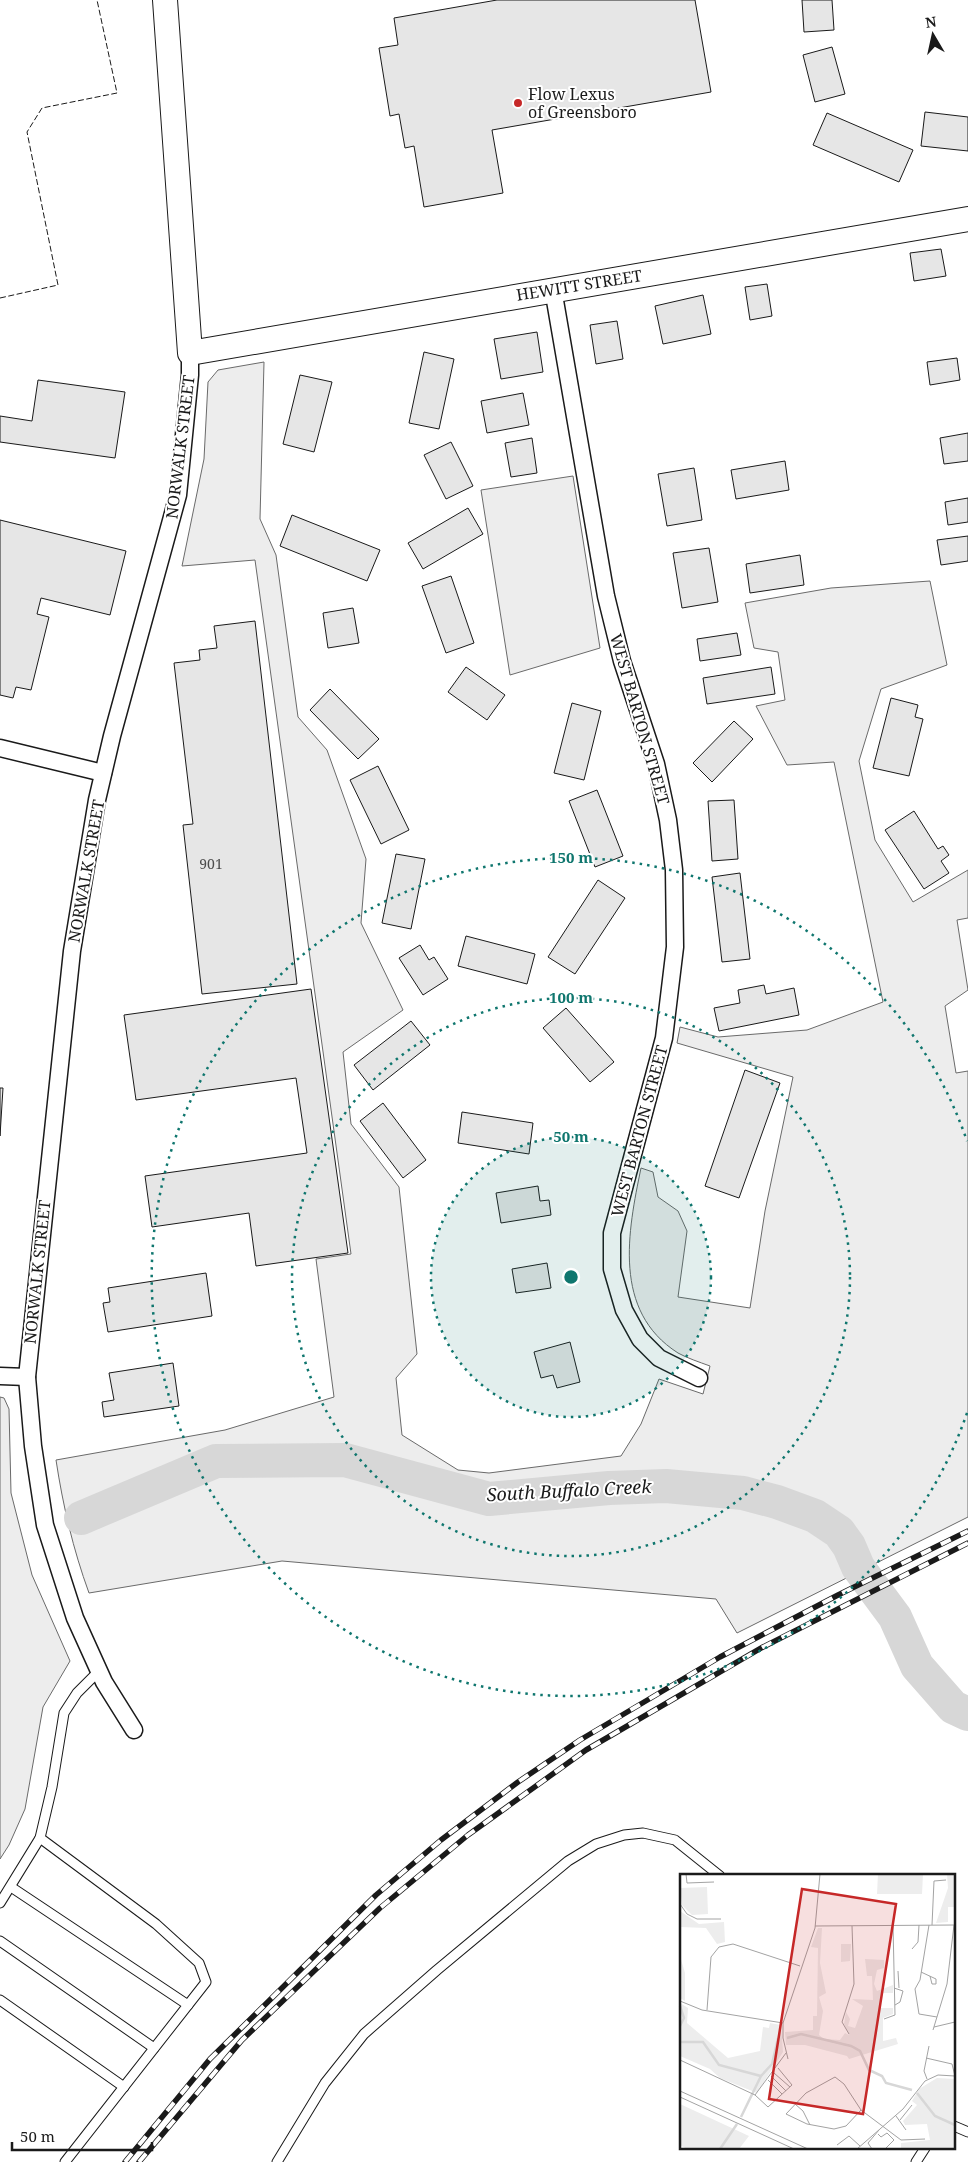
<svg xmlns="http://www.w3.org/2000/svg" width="968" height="2162" font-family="'Noto Serif',serif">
  <rect width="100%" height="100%" fill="#fff"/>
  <g fill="#ededed" stroke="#6a6a6a">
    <path d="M264,362L260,519L276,555L298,717L327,750L366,859L361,923L403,1010L343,1052L351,1124L399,1187L417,1354L396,1378L402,1435L458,1470L489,1473L621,1456L641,1424L659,1379L703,1394L710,1366C699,1362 687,1358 678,1353C612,1311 628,1231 641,1168L653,1172L658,1197L678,1211L687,1231L678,1297L750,1308L765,1211L793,1077L677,1043L680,1027L718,1037L807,1030L883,1002L834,762L787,765L756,706L785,700L778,652L754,648L745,603L831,588L930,581L947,665L881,689L859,761L875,840L913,902L968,870V918L957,920L968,990L945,1006L956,1073L968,1071V1517L737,1633L716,1599L282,1561L89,1593C73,1549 63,1506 56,1460L225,1430L334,1397L316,1259L351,1254L255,560L182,566L204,459L208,382L218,370Z"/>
    <polygon points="573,476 600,648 510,675 481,490"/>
    <polygon points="0,1397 4,1398 9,1409 11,1493 32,1575 70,1661 43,1707 25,1809 9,1845 0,1859"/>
  </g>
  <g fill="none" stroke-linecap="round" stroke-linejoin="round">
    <polyline stroke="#d7d7d7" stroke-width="34" points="81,1518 216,1461 345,1460 489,1499 609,1488 666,1486 743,1493 777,1502 815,1516 839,1532 849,1546 858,1567 895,1617 917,1666 953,1707 968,1714"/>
  </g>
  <g fill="#e6e6e6" stroke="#1a1a1a">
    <polygon points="497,0 695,0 711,92 492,130 503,193 424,207 414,146 405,148 399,114 390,116 379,48 398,45 394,18"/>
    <polygon points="802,0 832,0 834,30 804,32"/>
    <polygon points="832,47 845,94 815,102 803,55"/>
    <polygon points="925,112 968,117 968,151 921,146"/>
    <polygon points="827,113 913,150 899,182 813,145"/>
    <polygon points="941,249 946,276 914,281 910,253"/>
    <polygon points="767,284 772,316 750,320 745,287"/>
    <polygon points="703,295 711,334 663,344 655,306"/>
    <polygon points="617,321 623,359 596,364 590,325"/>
    <polygon points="537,332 543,372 501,379 494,339"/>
    <polygon points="424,352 454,359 439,429 409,423"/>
    <polygon points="957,358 960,380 930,385 927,362"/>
    <polygon points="300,375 332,382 314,452 283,444"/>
    <polygon points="38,380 125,392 115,458 0,442 0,416 32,421"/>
    <polygon points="523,393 529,425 487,433 481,401"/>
    <polygon points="968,433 968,461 944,464 940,438"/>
    <polygon points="532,438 537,473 511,477 505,443"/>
    <polygon points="451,442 473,486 446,499 424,455"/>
    <polygon points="785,461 789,490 736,499 731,470"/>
    <polygon points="694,468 702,520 667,526 658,474"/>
    <polygon points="968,498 968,522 948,525 945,502"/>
    <polygon points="468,508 483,534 423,569 408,543"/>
    <polygon points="292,515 380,550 367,581 280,546"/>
    <polygon points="0,520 126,551 110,615 41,598 37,614 49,617 31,690 16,687 13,698 0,695"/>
    <polygon points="968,536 968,561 941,565 937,540"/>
    <polygon points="709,548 718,602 682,608 673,553"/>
    <polygon points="800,555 804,585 750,593 746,564"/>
    <polygon points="451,576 474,643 446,653 422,586"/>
    <polygon points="353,608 359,643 328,648 323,613"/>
    <polygon points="255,621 297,984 202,994 183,825 193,824 174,663 200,660 199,650 217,648 214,626"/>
    <polygon points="737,633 741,655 700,661 697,639"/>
    <polygon points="466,667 505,695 487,720 448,692"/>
    <polygon points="771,667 775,694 707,704 703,678"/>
    <polygon points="330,689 379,739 358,759 310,710"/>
    <polygon points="891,698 918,705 915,717 923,719 909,776 873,768"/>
    <polygon points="572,703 601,711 584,780 554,773"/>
    <polygon points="734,721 753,739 712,782 693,763"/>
    <polygon points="378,766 409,830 381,844 350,780"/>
    <polygon points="597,790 623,856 595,867 569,801"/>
    <polygon points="734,800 738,859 712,861 708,801"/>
    <polygon points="914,811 938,849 943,846 949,855 941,861 949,873 924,889 885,830"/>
    <polygon points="396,854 425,859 411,929 382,923"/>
    <polygon points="740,873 750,959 722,962 712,877"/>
    <polygon points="598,880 625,898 575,974 548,957"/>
    <polygon points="466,936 535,954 527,984 458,966"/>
    <polygon points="420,945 429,960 434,957 448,979 423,995 399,958"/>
    <polygon points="764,985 766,994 794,988 799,1015 719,1031 714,1008 740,1003 738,990"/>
    <polygon points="311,989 348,1253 256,1266 249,1213 152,1227 145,1176 307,1153 296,1078 136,1100 124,1015"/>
    <polygon points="566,1008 614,1062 590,1082 543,1028"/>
    <polygon points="411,1021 430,1045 373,1090 354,1065"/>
    <polygon points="745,1070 780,1083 739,1198 705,1186"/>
    <polygon points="0,1088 3,1088 0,1136"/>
    <polygon points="383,1103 426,1160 403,1178 360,1121"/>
    <polygon points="462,1112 533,1123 529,1154 458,1143"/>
    <polygon points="538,1186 540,1201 549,1200 551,1215 501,1223 496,1193"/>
    <polygon points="547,1263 551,1288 516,1293 512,1269"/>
    <polygon points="206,1273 212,1316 108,1332 103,1303 110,1302 108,1288"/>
    <polygon points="570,1342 580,1382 557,1388 553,1375 541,1378 534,1352"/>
    <polygon points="173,1363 179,1406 104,1417 102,1402 114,1400 109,1373"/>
  </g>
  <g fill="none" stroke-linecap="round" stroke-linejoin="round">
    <g stroke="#1a1a1a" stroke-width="11">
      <g id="lane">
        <polyline points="40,1838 156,1924 199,1963 206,1982 65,2162"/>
        <polyline points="11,1887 188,2005"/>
        <polyline points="0,1903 40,1838 52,1787 64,1713 77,1693 99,1671"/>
        <polyline points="0,1941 154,2048"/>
        <polyline points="0,2000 124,2087"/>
        <polyline points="954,2126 968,2132"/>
        <polyline points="277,2162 325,2083 364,2034 437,1970 568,1861 596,1844 624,1835 643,1833 675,1840 720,1876"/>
        <polyline points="916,2162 925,2148"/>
      </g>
    </g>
    <g stroke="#1a1a1a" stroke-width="19">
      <g id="street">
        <polyline points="553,289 606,596 622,661 656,764 668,820 674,870 675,947 664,1038 612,1233 612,1269 624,1310 640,1339 659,1358 699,1378"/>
        <polyline points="0,748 103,773"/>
        <polyline points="0,1376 27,1377"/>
        <polyline points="134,1730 104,1682 75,1618 45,1525 33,1446 27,1377 72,951 97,800 112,736 178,495 190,375 190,353"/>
      </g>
    </g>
    <g stroke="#1a1a1a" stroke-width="26">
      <polyline id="secondary" points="165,0 190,353 968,219"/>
    </g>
    <use href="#lane" stroke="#fff" stroke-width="9"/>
    <use href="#street" stroke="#fff" stroke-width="16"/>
    <use href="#secondary" stroke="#fff" stroke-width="24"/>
    <g stroke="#1a1a1a" stroke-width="5.5">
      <g id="rail">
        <polyline points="125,2162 210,2059 376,1895 441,1840 518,1782 580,1740 720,1657 838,1595 968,1531"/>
        <polyline points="139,2162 242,2040 380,1908 468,1835 586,1750 763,1647 968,1543"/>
      </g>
    </g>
    <use href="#rail" stroke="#fff" stroke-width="4" stroke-dasharray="11" stroke-linecap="butt"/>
    <polyline stroke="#1a1a1a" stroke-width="1" stroke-dasharray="6 2.5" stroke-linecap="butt" points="0,298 58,285 27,132 42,108 117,93 97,0"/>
  </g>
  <circle cx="571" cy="1277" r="140" fill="#0f766e" fill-opacity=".12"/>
  <g fill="none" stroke="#0f766e" stroke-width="2.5" stroke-dasharray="2.5 5">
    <circle cx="571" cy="1277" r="140"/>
    <circle cx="571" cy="1277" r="279"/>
    <path d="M967 1413A419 419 0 1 1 967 1141"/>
  </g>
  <circle fill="#c62828" stroke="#fff" stroke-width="2" cx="518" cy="103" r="5"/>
  <g text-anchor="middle" stroke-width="4" stroke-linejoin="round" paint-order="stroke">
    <g font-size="14" fill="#4d4d4d">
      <text x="211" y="869">901</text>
    </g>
    <g font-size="16" fill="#1a1a1a" stroke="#fff" text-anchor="start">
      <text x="528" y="100">Flow Lexus<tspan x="528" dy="18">of Greensboro</tspan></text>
    </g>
    <g font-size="16" fill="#1a1a1a" stroke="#fff">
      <text transform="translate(579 285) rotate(-9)" y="6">HEWITT STREET</text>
      <text transform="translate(180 447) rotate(-83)" y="6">NORWALK STREET</text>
      <text transform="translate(640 719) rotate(74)" y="6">WEST BARTON STREET</text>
      <text transform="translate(86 871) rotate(-80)" y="6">NORWALK STREET</text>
      <text transform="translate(639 1131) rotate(-75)" y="6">WEST BARTON STREET</text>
      <text transform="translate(37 1272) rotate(-84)" y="6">NORWALK STREET</text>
    </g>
    <g font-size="18" font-style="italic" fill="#1a1a1a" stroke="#fff">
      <text transform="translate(569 1491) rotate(-3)" y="6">South Buffalo Creek</text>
    </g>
  </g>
  <g transform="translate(680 1874)">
    <rect width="275" height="275" fill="#fff"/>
    <path d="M198,0H243L242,20H197ZM267,0H275V33H268V48L256,49L268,14ZM27,13L28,40L12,41L2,31L0,14ZM0,37L19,50L44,48L45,68L37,70L26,54L0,53ZM138,54H142L140,89L146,119L139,123L143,137L139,161L144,165L160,166L165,159L169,161L164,150L166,138L170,145L168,152L175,154L183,132L172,125L193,126L192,102H187L185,85L204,86V94L197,96L194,110L197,117L213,111V119H201L199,134H213V140L203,144V167L216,164L218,170L169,185L167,182L125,171H106L105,158L133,156V142H137L138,74L131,73ZM161,70H171L170,87L161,88ZM0,82L5,99V127L0,124ZM0,129L8,134L7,149L48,184L80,177L83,153L89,154L90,149L101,151L103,178L77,219L40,204L30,195L0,182ZM257,204L275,205V275H221V269L250,266L247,250L225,251L223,247L237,231L232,227L239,215ZM0,230L69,262L59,275H7L0,271Z" fill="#ededed"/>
    <path fill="none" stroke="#d7d7d7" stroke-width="2.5" d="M0,132L4,144L0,152M107,164L121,160L171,172L180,177L189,196L202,202L206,209L232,216M0,168H23L39,191L81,202L92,190L98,164M237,219L255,242L275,251M61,243L81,202M40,275L57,250"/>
    <path fill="none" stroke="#a3a3a3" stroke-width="1" d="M6,0L7,9L34,8M0,30L7,40L17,45H41M249,51L240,106L235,115L239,140L257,143M252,51L254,7L266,6M135,52L275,51M232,75L238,68L239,51M218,97L219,114M241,98L256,105V110H252L250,102M214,114L223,117L220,128L215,131M0,127L22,136L103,149M27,136L31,83L39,73L53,70L120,92M204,145L215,141L213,51M254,153L275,148M253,156L267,110L274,51M169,160L162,148L174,110L172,52M246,184L272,190L275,202M108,185L103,164V149L135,54L140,0M0,186L75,221L106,179M94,199L110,213M91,202L106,217M247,205L244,197L249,172M88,206L102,220M0,217L128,275M75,221L88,233L112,211L98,194M0,223L114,275M115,230L123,237L130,251M181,236L164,210L155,203L126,219L106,240L127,250L154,255L166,252L181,236L221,266L245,265M216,242L226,256M220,246L232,231M198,260L201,263L207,259L214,266L205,275M157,271L169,262L180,272M177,275L223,235L245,207L258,201L275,202M192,275L188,269L199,256"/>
    <path fill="#c62828" fill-opacity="0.15" stroke="#c62828" stroke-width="2.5" d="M122,15L216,30L183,240L89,225Z"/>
    <rect width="275" height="275" fill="none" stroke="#1a1a1a" stroke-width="2.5"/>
  </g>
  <circle cx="571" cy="1277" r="8" fill="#0f766e" stroke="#fff" stroke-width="2.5"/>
  <g font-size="15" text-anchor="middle" font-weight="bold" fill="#0f766e" stroke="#fff" stroke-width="4" stroke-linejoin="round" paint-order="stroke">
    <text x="571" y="863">150 m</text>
    <text x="571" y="1003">100 m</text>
    <text x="571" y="1142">50 m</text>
  </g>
  <g transform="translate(933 35) rotate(351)" stroke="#ffffff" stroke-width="4" paint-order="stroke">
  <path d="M0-4L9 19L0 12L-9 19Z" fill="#1a1a1a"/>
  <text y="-8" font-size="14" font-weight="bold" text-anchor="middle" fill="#1a1a1a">N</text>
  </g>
  <path d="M12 2142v8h140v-8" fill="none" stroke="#1a1a1a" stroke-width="2.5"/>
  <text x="20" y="2142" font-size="15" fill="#1a1a1a" stroke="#ffffff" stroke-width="4" paint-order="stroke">50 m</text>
</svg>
